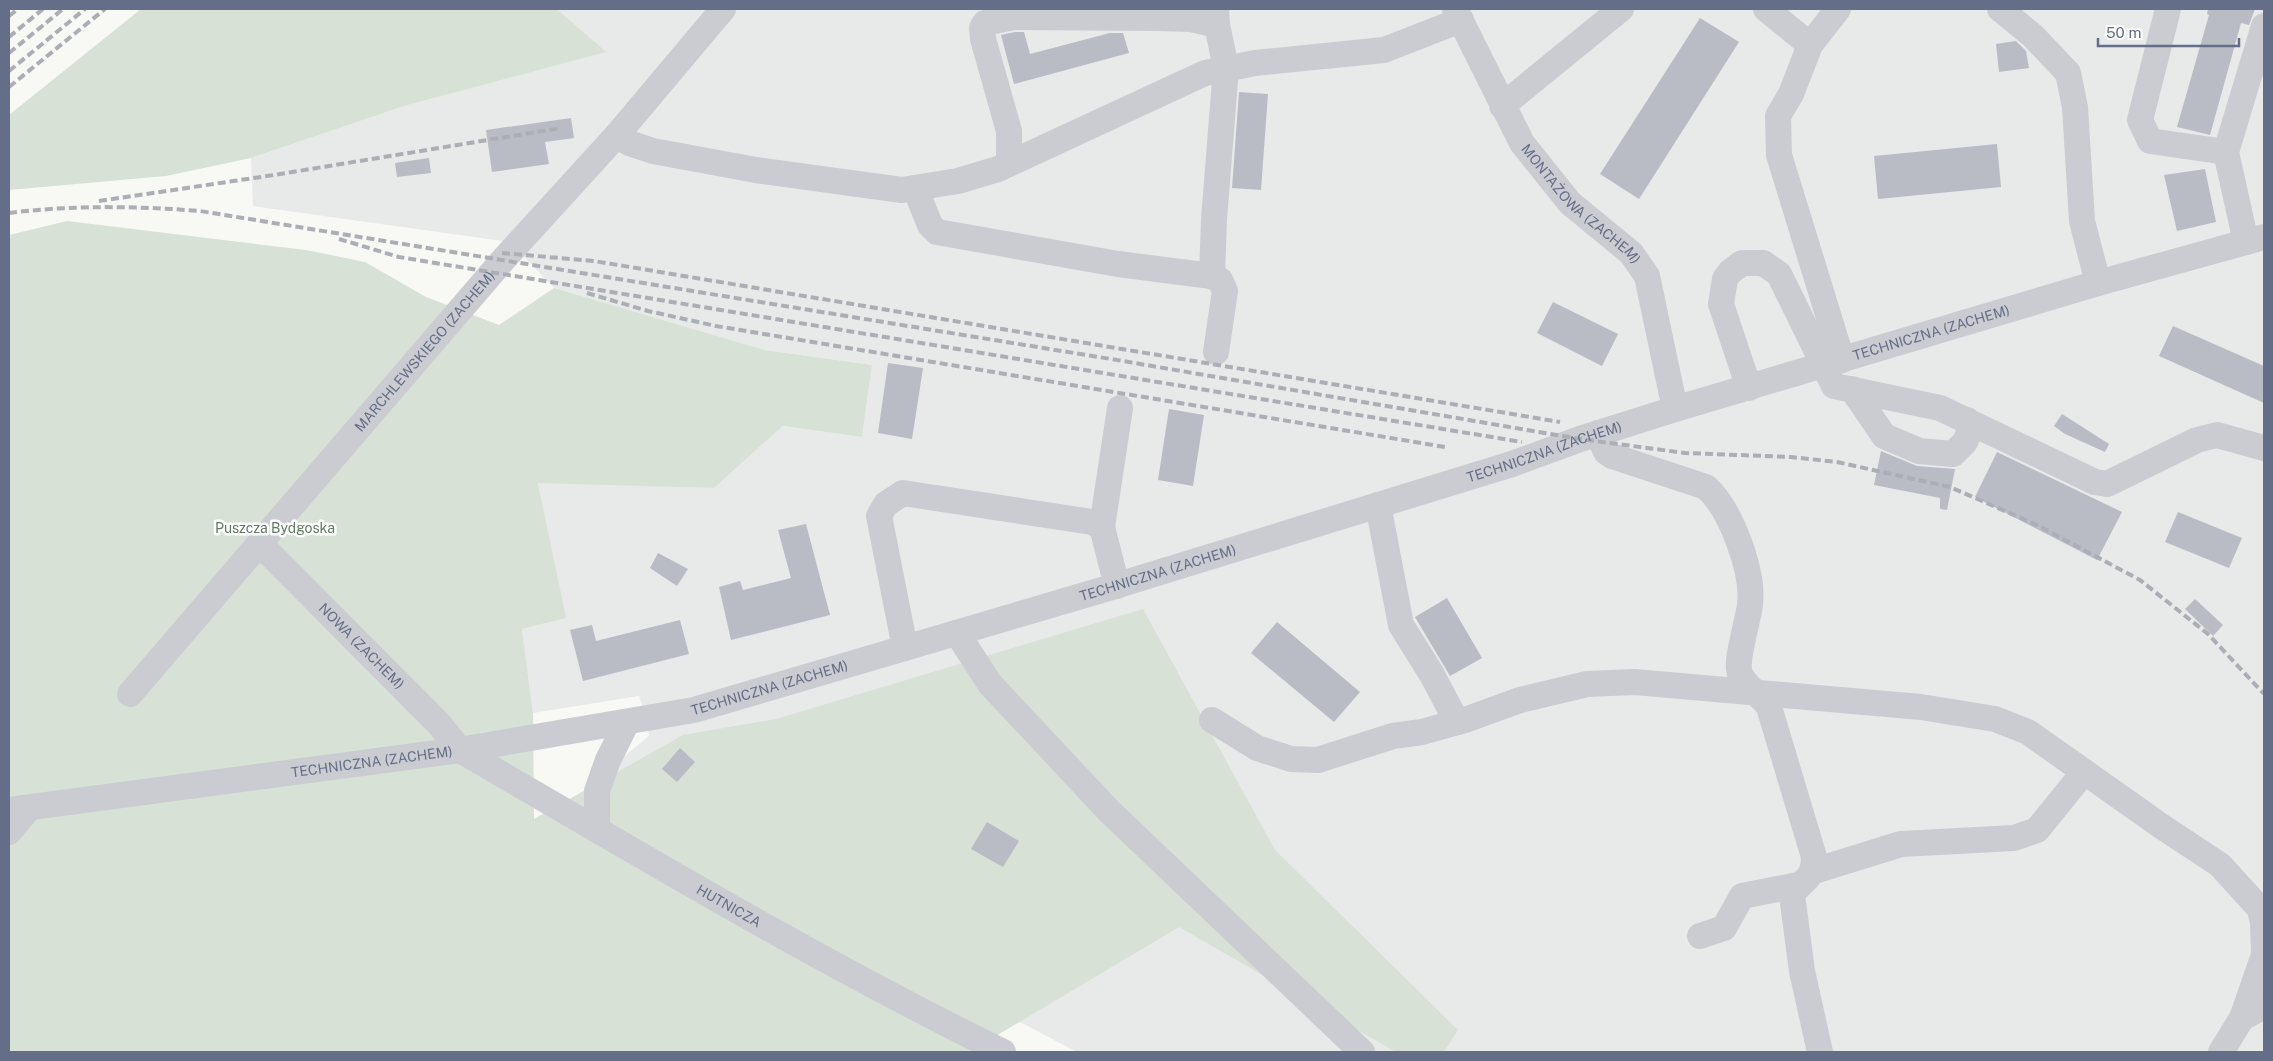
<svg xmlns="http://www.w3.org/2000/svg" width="2273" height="1061" font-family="'Public Sans',sans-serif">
  <rect width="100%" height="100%" fill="#f8f8f5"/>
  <polygon fill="#e8e9e9" points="557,9 2264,9 2264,1052 1077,1052 616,810 611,788 621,759 649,736 647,718 639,696 533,713 522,629 565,618 538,482 714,488 783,426 862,437 872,365 765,350 554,288 510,242 253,206 251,158 404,106 605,52"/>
  <g fill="#d7e1d6">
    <polygon points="141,9 557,9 606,52 404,106 251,158 166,176 9,190 9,115"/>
    <polygon points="67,221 306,250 365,262 426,297 499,325 554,288 765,350 872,365 862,437 783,426 714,488 538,483 566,618 522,629 533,713 534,819 683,735 776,719 1143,609 1275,850 1458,1030 1444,1052 1396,1052 1179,927 969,1052 9,1052 9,235"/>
  </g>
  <g fill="#b9bcc5">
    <polygon points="2208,9 2255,9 2249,25 2241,23 2210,135 2177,127 2209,15 2207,14"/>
    <polygon points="1700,18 1739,42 1639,199 1600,174"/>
    <polygon points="1015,32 1024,32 1030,54 1110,33 1123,33 1129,53 1014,84 1001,35"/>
    <polygon points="2016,41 2026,51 2029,68 1999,72 1996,44"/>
    <polygon points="1239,92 1268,94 1261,190 1232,188"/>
    <polygon points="571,118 574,138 545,142 549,164 492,172 486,130"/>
    <polygon points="1997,144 2001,187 1878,199 1874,156"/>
    <polygon points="429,158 431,173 397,177 395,163"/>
    <polygon points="2205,169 2216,222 2177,231 2164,175"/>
    <polygon points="1553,302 1618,334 1602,366 1537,333"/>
    <polygon points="2173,326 2264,366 2264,403 2159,356"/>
    <polygon points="888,363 923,368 912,439 878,433"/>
    <polygon points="1169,409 1204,415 1193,486 1158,480"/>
    <polygon points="2062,414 2109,444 2105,452 2065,434 2054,426"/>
    <polygon points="1881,451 1917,466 1955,469 1947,510 1940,509 1940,498 1874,485"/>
    <polygon points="1997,452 2122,512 2097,560 1975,497"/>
    <polygon points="2178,512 2242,538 2229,568 2165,542"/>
    <polygon points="806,524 830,615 731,640 719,587 740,581 743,590 791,578 778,530"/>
    <polygon points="658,553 688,569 677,586 650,568"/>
    <polygon points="1447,598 1482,658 1450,676 1415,617"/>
    <polygon points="2195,599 2223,625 2213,636 2185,609"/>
    <polygon points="680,620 689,654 583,681 570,630 592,625 596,641"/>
    <polygon points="1277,622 1360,692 1334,722 1251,653"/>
    <polygon points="680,748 695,762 677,782 662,769"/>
    <polygon points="987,822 1019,841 1003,867 971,849"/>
  </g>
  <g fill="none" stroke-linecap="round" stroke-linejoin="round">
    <g stroke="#cbccd1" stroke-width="26">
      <polyline points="1216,9 1217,25 1226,68 1214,219 1212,276 1220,280 1225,291 1216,352"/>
      <path id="s1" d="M1455,9L1522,143L1570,203L1631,253L1647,276L1675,409"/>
      <polyline points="1766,9 1810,45"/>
      <polyline points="1838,9 1810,45 1791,94 1778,116 1779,155 1842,360"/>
      <polyline points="2000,9 2033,36 2068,73 2075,107 2082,221 2098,283"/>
      <polyline points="2168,9 2140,120 2150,141 2226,152"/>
      <polyline points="1502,106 1621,9"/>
      <polyline points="617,135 629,143 653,151 756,170 902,190 958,181 998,169 1205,73 1255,63 1384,50 1461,20"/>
      <polyline points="1009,163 1009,131 983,39 982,28 985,23 1014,17 1156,18 1191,19 1217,25"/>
      <polyline points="915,188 930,225 937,232 1118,264 1212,276"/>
      <polyline points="2246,242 2226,152 2264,26"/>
      <polyline points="1749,388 1721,304 1725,279 1730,272 1742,263 1763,263 1779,274 1834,386 1940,408 2095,482 2107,484 2197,440 2217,435 2264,448"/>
      <polyline points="1852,389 1884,436 1919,451 1953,454 1965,442 1970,430 1967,420"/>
      <path d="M1598,433L1606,452L1612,456L1706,487C1731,509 1754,572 1750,605C1748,620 1737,657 1739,669C1740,683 1762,696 1769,707L1814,857C1813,883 1803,877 1792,895L1802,971L1820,1052"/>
      <polyline points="1378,505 1401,625 1431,673 1457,722"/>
      <polyline points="1102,527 1120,408"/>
      <path id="s2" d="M260,544L439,724L460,750C639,854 817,961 1003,1052"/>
      <polyline points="957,633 990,684 1109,811 1362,1052"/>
      <polyline points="905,648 879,516 886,504 903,493 1092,522 1102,527 1117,586"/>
      <path id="s3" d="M130,694L503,260L617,135L723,9"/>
      <polyline points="1212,720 1257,748 1291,759 1318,760 1393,736 1422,732 1465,720 1520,700 1587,684 1635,682 1921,707 1995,719 2028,732 2161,826 2220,865 2260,909 2263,923 2264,955 2242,1018"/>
      <path id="s4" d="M9,810L460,750L694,710L1102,590L1512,464L1580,439L1675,409L2098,283L2264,237"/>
      <polyline points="597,829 597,791 608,760 627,722"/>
      <polyline points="9,832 29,808"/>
      <polyline points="1814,871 1901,844 2014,838 2037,830 2084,772"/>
      <polyline points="1700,936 1724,928 1742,896 1798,885"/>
      <polyline points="2221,1052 2242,1018 2257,1010"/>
    </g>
    <g stroke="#acaeb6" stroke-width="4" stroke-dasharray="8 4" stroke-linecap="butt">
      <polyline points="9,16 18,9"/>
      <polyline points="9,37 43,9"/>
      <polyline points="9,53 63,9"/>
      <polyline points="9,71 85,9"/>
      <polyline points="9,87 105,9"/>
      <polyline points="99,201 274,175 561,128"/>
      <path d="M9,213C73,205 136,206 200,211L1111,359L1580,439L1685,453L1791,457L1837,462L1950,487L2039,526L2140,580L2208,634L2264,694"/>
      <polyline points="339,239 399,257 1522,442"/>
      <polyline points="502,253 594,261 1560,422"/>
      <polyline points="587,293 648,311 716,326 1445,447"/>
    </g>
  </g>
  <g text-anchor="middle" stroke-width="5" stroke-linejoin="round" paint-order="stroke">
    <g font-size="14" fill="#656e89" stroke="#fff">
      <text dy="5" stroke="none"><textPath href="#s1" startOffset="235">MONTAŻOWA (ZACHEM)</textPath></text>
      <text dy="5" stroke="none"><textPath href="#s4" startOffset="1986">TECHNICZNA (ZACHEM)</textPath></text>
      <text dy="5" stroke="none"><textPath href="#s3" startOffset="452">MARCHLEWSKIEGO (ZACHEM)</textPath></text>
      <text dy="5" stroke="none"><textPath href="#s4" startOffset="1581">TECHNICZNA (ZACHEM)</textPath></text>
      <text dy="5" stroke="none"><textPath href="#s4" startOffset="1176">TECHNICZNA (ZACHEM)</textPath></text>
      <text dy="5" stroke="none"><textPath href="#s2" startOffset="144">NOWA (ZACHEM)</textPath></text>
      <text dy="5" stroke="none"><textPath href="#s4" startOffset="771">TECHNICZNA (ZACHEM)</textPath></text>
      <text dy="5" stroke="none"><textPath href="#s4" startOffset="366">TECHNICZNA (ZACHEM)</textPath></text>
      <text dy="5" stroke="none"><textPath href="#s2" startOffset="598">HUTNICZA</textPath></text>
    </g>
    <g font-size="14" fill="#617a64" stroke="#fff">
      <text x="275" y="533">Puszcza Bydgoska</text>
    </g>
  </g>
  <rect width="2273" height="1061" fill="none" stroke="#656e89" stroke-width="20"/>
  <path d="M2098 38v8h141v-8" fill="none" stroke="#656e89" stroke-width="2.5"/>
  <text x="2106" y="38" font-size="15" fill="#656e89" stroke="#ffffff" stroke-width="4" paint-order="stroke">50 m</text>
</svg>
